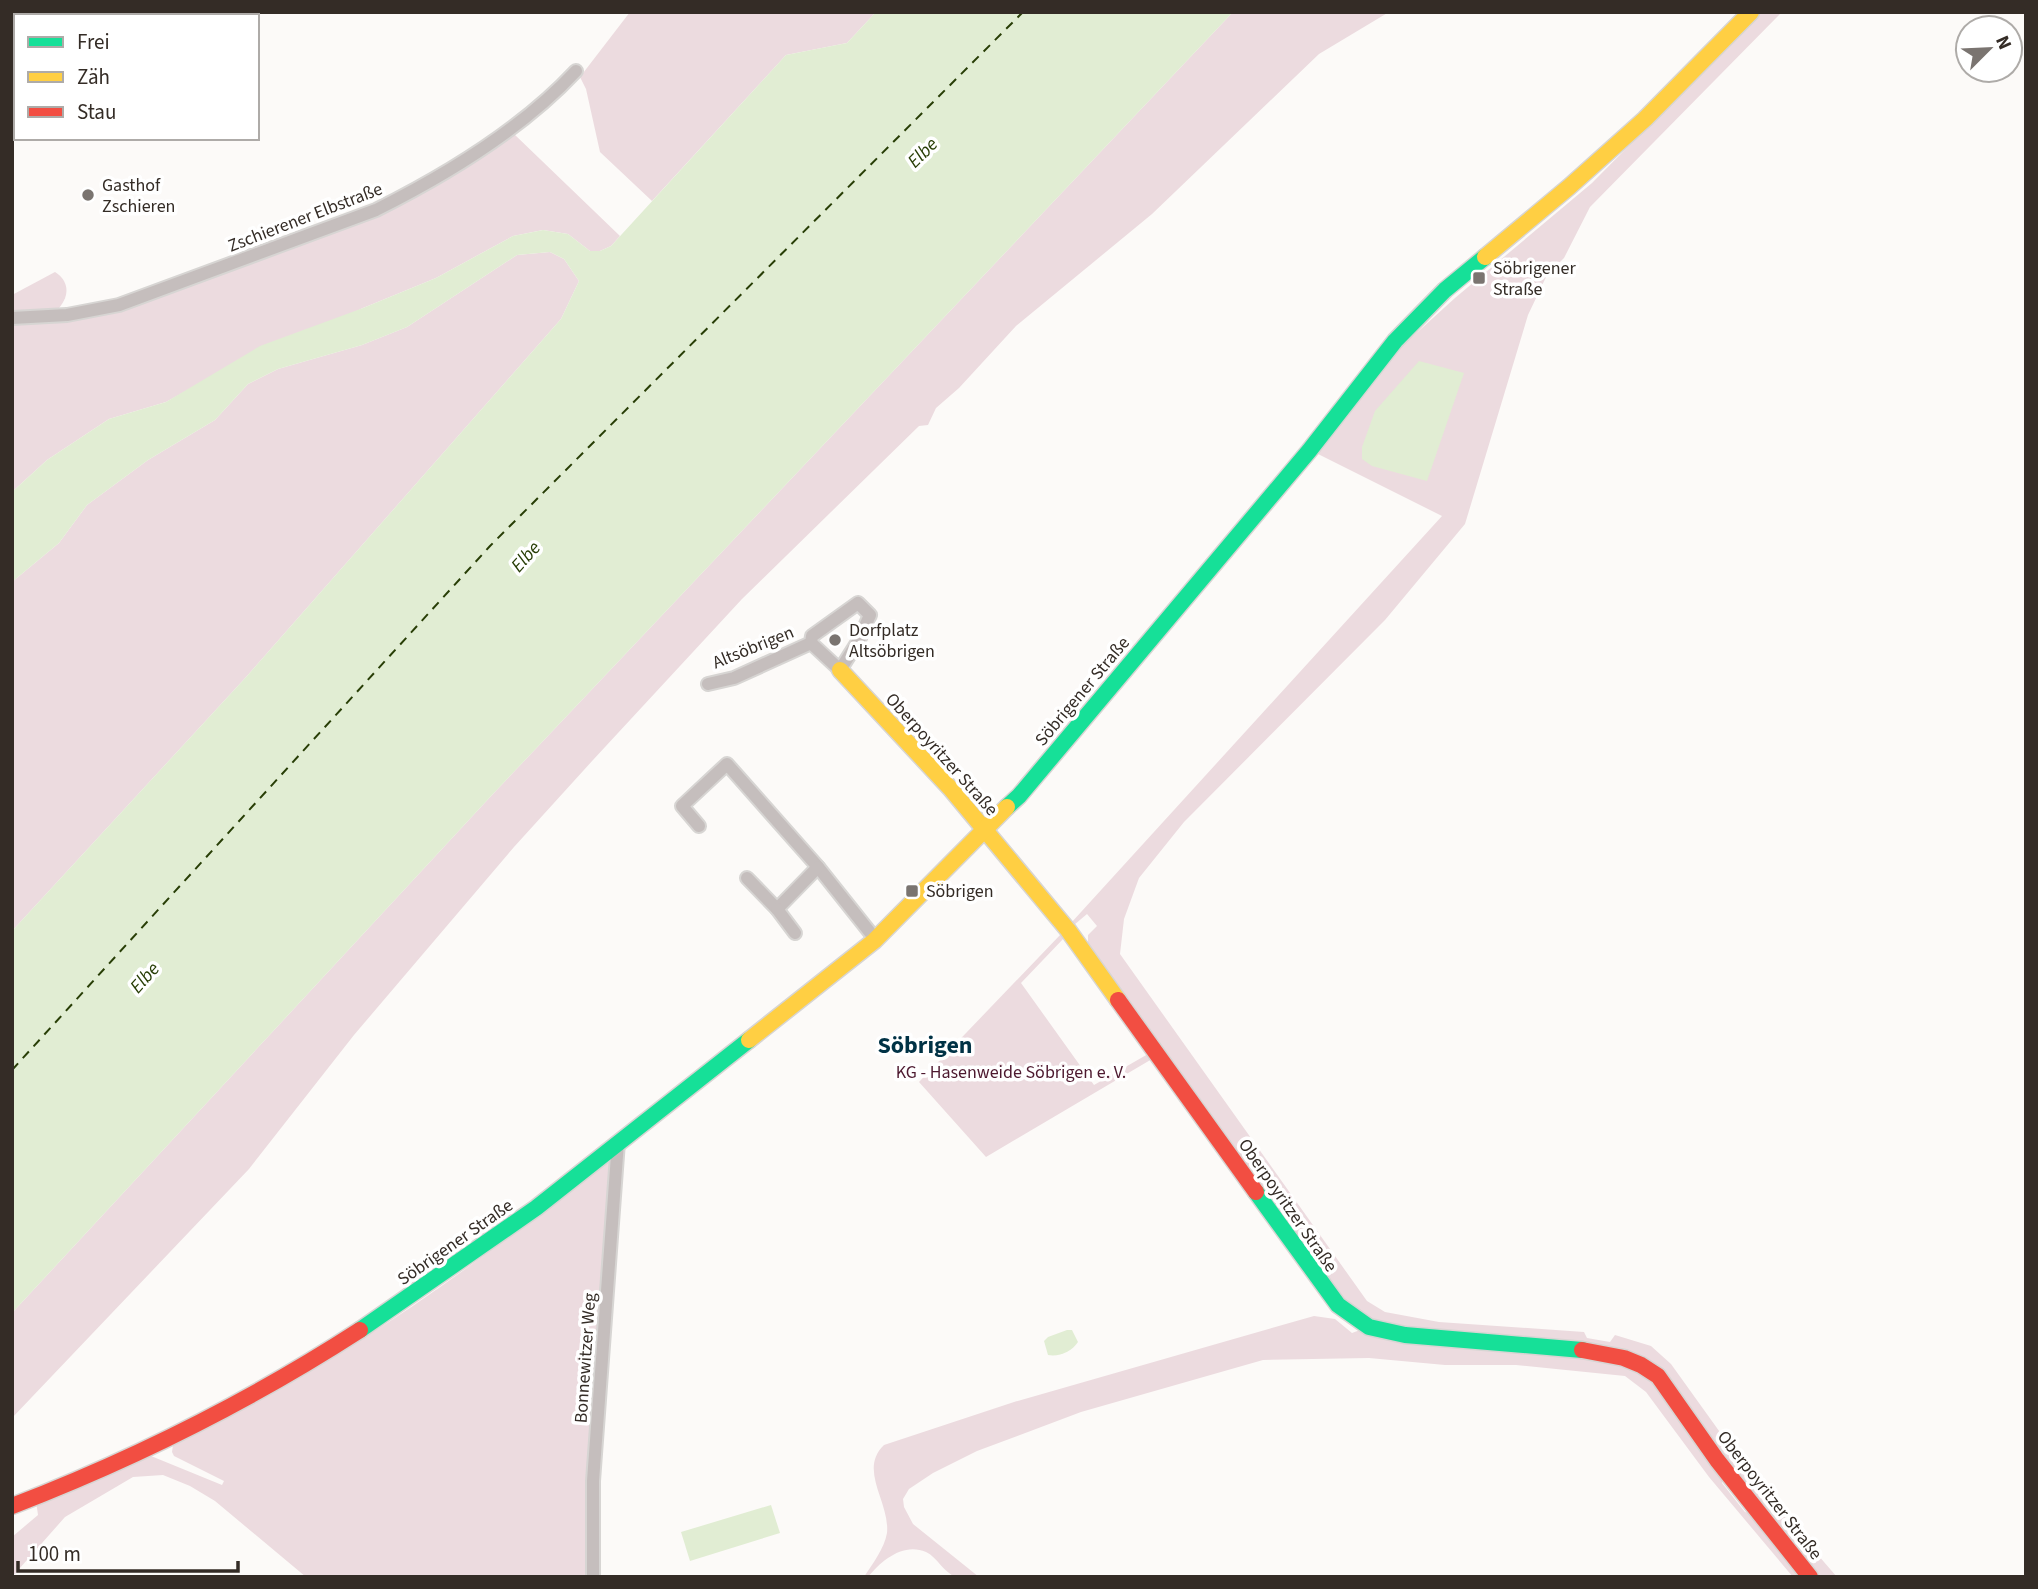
<svg xmlns="http://www.w3.org/2000/svg" width="2038" height="1589" font-family="'Source Sans 3',sans-serif">
  <rect width="100%" height="100%" fill="#fcfaf8"/>
  <g fill="#ecdbdf">
    <polygon points="57,12 201,12 197,16 60,16"/>
    <polygon points="630,12 876,12 847,43 786,55 652,201 600,152 586,89 580,77"/>
    <polygon points="1233,12 1389,12 1319,54 1152,214 1016,326 959,388 936,408 928,425 919,426 742,599 593,760 514,847 354,1035 249,1169 12,1418 12,1313 492,795"/>
    <polygon points="1761,12 1782,12 1590,207 1564,258 1547,275 1528,315 1465,524 1385,620 1184,822 1139,878 1124,919 1120,954 1367,1301 1385,1312 1439,1322 1584,1332 1587,1338 1610,1342 1615,1335 1651,1346 1671,1364 1760,1488 1837,1577 1817,1577 1650,1363 1375,1322 1351,1309 1088,948 1088,935 1097,926 1087,914 1074,925 1071,923 1442,516 1316,453 1402,346 1455,298 1592,183"/>
    <polygon points="514,134 620,236 611,246 600,251 590,251 568,234 543,230 513,236 436,278 363,308 195,386 166,402 109,419 47,460 12,492 12,324 98,315 222,273 447,177"/>
    <polygon points="550,252 564,259 579,281 561,319 247,676 12,931 12,582 59,543 87,505 148,460 215,420 248,384 278,369 362,345 407,327 517,255"/>
    <path d="M55,272C69,281 70,295 59,308L12,312V295Z"/>
    <polygon points="1061,934 1064,938 1021,983 1094,1085 1148,1054 1152,1059 986,1157 919,1082"/>
    <path d="M602,1163H613L588,1577H306L215,1501L190,1486L163,1475L133,1477L65,1517L12,1577V1537L38,1515L36,1501L151,1456L222,1485L224,1481L174,1456L172,1452L173,1445C276,1394 375,1335 468,1267C514,1234 558,1198 602,1163Z"/>
    <path d="M1314,1316L1335,1319L1352,1333L1360,1330L1585,1354L1646,1373L1723,1477L1722,1483L1745,1512L1753,1514L1804,1577H1793L1709,1477L1646,1392L1625,1376L1516,1365H1445L1369,1358L1263,1360L1081,1412L977,1451L933,1473L909,1489L903,1499L904,1507L913,1524L979,1577C972,1577 962,1579 956,1577C944,1573 937,1557 926,1552C903,1542 881,1561 868,1577H864C873,1563 884,1549 887,1533C890,1502 858,1470 884,1445L1014,1402Z"/>
  </g>
  <g fill="#e1edd3">
    <polygon points="876,12 1233,12 492,795 12,1313 12,931 247,676 561,319 579,281 564,259 550,252 517,255 407,327 362,345 278,369 248,384 215,420 148,460 87,505 59,543 12,582 12,492 47,460 109,419 166,402 260,346 363,308 436,278 513,236 543,230 568,234 590,251 600,251 611,246 786,55 847,43"/>
    <polygon points="1419,361 1464,373 1427,481 1372,466 1362,459 1362,447 1375,411"/>
    <path d="M1067,1330H1072L1078,1342C1072,1351 1060,1357 1048,1355L1044,1341L1048,1337Z"/>
    <polygon points="771,1505 780,1533 690,1561 681,1532"/>
  </g>
  <g fill="none" stroke-linecap="round" stroke-linejoin="round">
    <polyline stroke="#283e06" stroke-width="2" stroke-dasharray="9 7" stroke-linecap="butt" points="12,1070 490,546 1023,12"/>
    <g stroke="#d7d5d3" stroke-width="16">
      <g id="street">
        <path d="M12,318L67,315L119,305L376,210C446,175 523,128 576,71"/>
        <polyline points="708,684 734,678 811,643 812,636 858,603 870,615 859,640 840,670 811,643"/>
        <polyline points="699,826 682,806 727,764 818,867 876,940"/>
        <polyline points="747,878 777,909 818,867"/>
        <polyline points="777,909 795,933"/>
        <polyline points="593,1577 593,1481 618,1142"/>
      </g>
    </g>
    <g stroke="#d7d5d3" stroke-width="19">
      <g id="fast">
        <polyline points="1007,807 1019,796 1309,451 1395,341 1445,290 1485,257"/>
        <polyline points="1256,1192 1338,1305 1369,1327 1405,1335 1582,1350"/>
        <polyline points="360,1330 536,1208 749,1040"/>
      </g>
    </g>
    <g stroke="#d7d5d3" stroke-width="19">
      <g id="slow">
        <polyline points="1485,257 1569,187 1645,119 1751,12"/>
        <polyline points="840,670 950,788 1068,930 1118,1000"/>
        <polyline points="749,1040 874,941 1007,807"/>
      </g>
    </g>
    <g stroke="#d7d5d3" stroke-width="19">
      <g id="jam">
        <polyline points="1118,1000 1256,1192"/>
        <polyline points="1582,1350 1624,1358 1641,1365 1658,1376 1717,1460 1810,1577"/>
        <path d="M12,1506C134,1459 250,1401 360,1330"/>
      </g>
    </g>
    <use href="#street" stroke="#c5bebd" stroke-width="12"/>
    <use href="#fast" stroke="#16e098" stroke-width="16"/>
    <use href="#slow" stroke="#ffcf43" stroke-width="16"/>
    <use href="#jam" stroke="#f24e42" stroke-width="16"/>
  </g>
  <g fill="#7a7470" stroke="#fff" stroke-width="2.5">
    <circle cx="88" cy="195" r="7"/>
    <rect x="1472" y="271" width="14" height="14" rx="3.5"/>
    <circle cx="835" cy="640" r="7"/>
    <rect x="905" y="884" width="14" height="14" rx="3.5"/>
  </g>
  <g text-anchor="middle" stroke-width="7" stroke-linejoin="round" paint-order="stroke">
    <g font-size="18" fill="#342c26" stroke="#fff" text-anchor="start">
      <text x="102" y="191">Gasthof<tspan x="102" dy="21">Zschieren</tspan></text>
      <text x="1493" y="274">Söbrigener<tspan x="1493" dy="21">Straße</tspan></text>
      <text x="849" y="636">Dorfplatz<tspan x="849" dy="21">Altsöbrigen</tspan></text>
      <text x="926" y="897">Söbrigen</text>
    </g>
    <g font-size="18" fill="#342c26" stroke="#fff">
      <text transform="translate(305 217) rotate(-21)" y="6">Zschierener Elbstraße</text>
      <text transform="translate(753 647) rotate(-22)" y="6">Altsöbrigen</text>
      <text transform="translate(1082 691) rotate(-50)" y="6">Söbrigener Straße</text>
      <text transform="translate(942 754) rotate(48)" y="6">Oberpoyritzer Straße</text>
      <text transform="translate(1288 1205) rotate(55)" y="6">Oberpoyritzer Straße</text>
      <text transform="translate(455 1242) rotate(-35)" y="6">Söbrigener Straße</text>
      <text transform="translate(585 1358) rotate(-86)" y="6">Bonnewitzer Weg</text>
      <text transform="translate(1770 1495) rotate(52)" y="6">Oberpoyritzer Straße</text>
    </g>
    <g font-size="18" fill="#4d192f" stroke="#fff">
      <text x="1011" y="1078">KG - Hasenweide Söbrigen e. V.</text>
    </g>
    <g font-size="19" font-style="italic" fill="#283e06" stroke="#fff">
      <text transform="translate(922 152) rotate(-45)" y="7">Elbe</text>
      <text transform="translate(525 556) rotate(-48)" y="7">Elbe</text>
      <text transform="translate(144 977) rotate(-48)" y="7">Elbe</text>
    </g>
    <g font-size="24" font-weight="bold" fill="#003245" stroke="#fff">
      <text x="925" y="1053">Söbrigen</text>
    </g>
  </g>
  <rect width="2038" height="1589" fill="none" stroke="#342c26" stroke-width="28"/>
  <rect x="14" y="14" width="245" height="126" fill="#ffffff" stroke="#aeaba8" stroke-width="2"/>
  <rect x="28" y="37" width="35" height="10" fill="#16e098" stroke="#aeaba8" stroke-width="2"/>
  <text x="77" y="49" font-size="21" fill="#342c26">Frei</text>
  <rect x="28" y="72" width="35" height="10" fill="#ffcf43" stroke="#aeaba8" stroke-width="2"/>
  <text x="77" y="84" font-size="21" fill="#342c26">Zäh</text>
  <rect x="28" y="107" width="35" height="10" fill="#f24e42" stroke="#aeaba8" stroke-width="2"/>
  <text x="77" y="119" font-size="21" fill="#342c26">Stau</text>
  <g transform="translate(1989 49) rotate(66)"><circle r="33" fill="#ffffff" stroke="#aeaba8" stroke-width="2"/>
  <path d="M0-5L12 26L0 18L-12 26Z" fill="#7a7470"/>
  <text y="-10" font-size="19" font-weight="bold" text-anchor="middle" fill="#342c26">N</text>
  </g>
  <path d="M18 1561v10h220v-10" fill="none" stroke="#342c26" stroke-width="3.5"/>
  <text x="28" y="1561" font-size="21" fill="#342c26" stroke="#ffffff" stroke-width="5" paint-order="stroke">100 m</text>
</svg>
